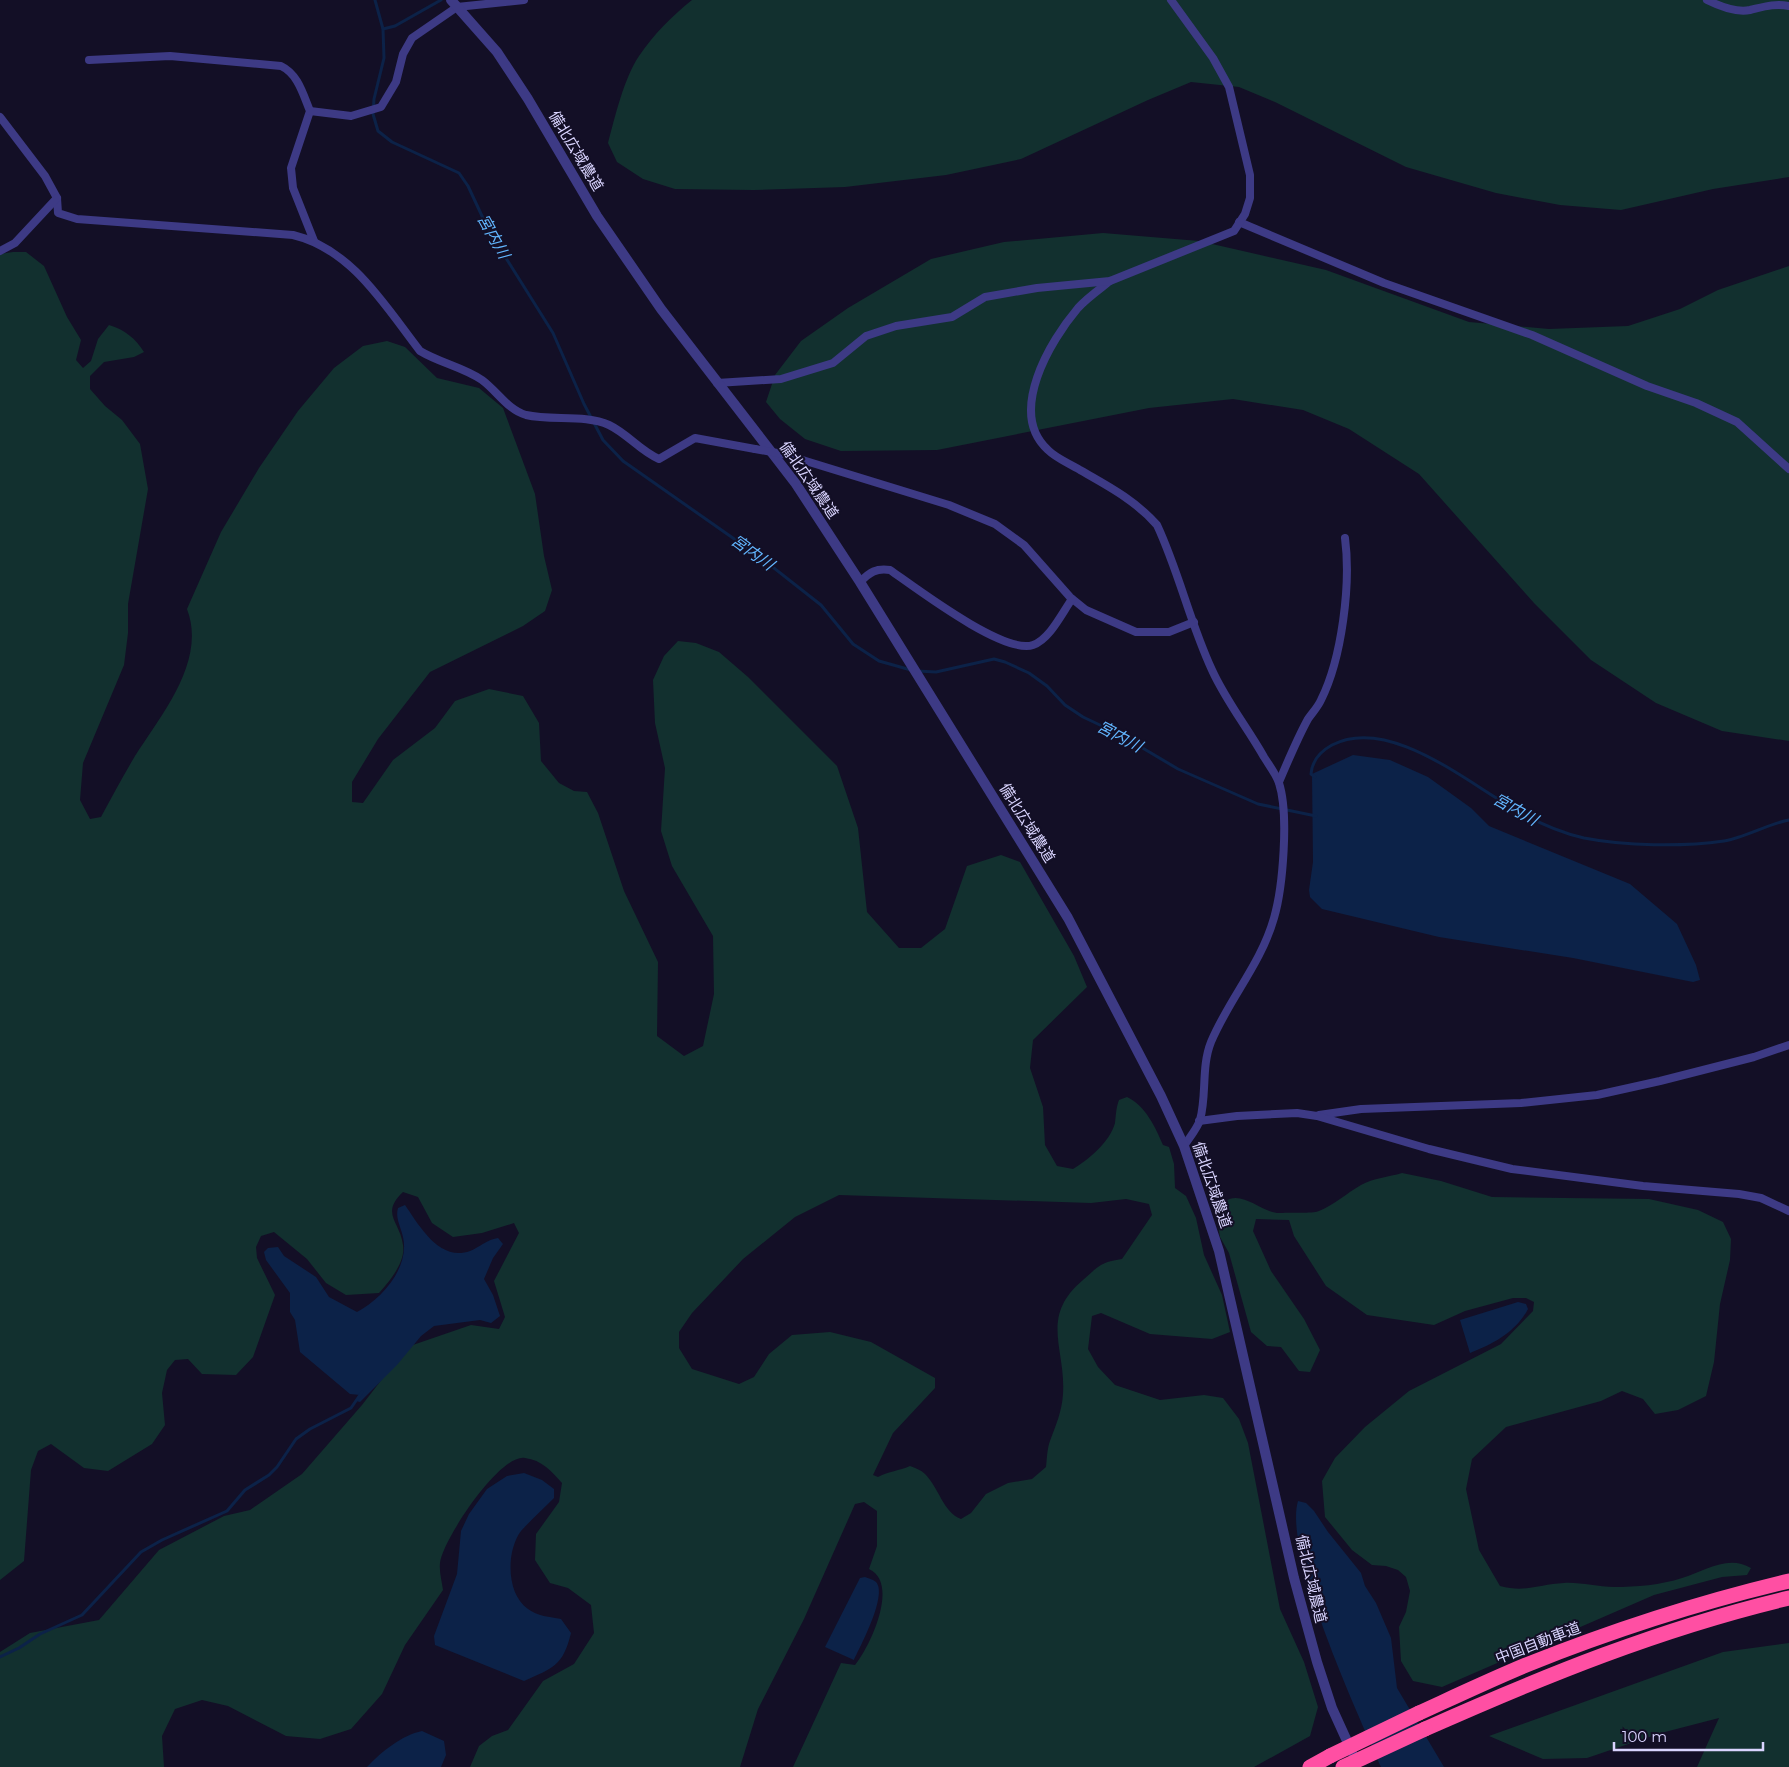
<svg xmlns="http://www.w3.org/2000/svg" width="1789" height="1767" font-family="Montserrat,'Noto Sans JP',sans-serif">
  <rect width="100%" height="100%" fill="#130f26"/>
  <g fill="#12302f" fill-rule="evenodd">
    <path d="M692,0H1789V177L1713,189L1621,210L1560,205L1496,193L1406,167L1275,102L1239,87L1191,82L1148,100L1021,159L946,175L845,187L754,190L675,189L643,179L617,162L608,143C615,117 624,78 639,56C654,34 672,16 692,0Z"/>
    <polygon points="1103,233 1199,241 1326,270 1469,322 1549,329 1628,326 1680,309 1718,290 1789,266 1789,741 1722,731 1656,703 1591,660 1534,603 1419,474 1349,429 1303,410 1233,399 1149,408 937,450 841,451 805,439 780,419 766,402 775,375 801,341 848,308 931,259 1004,242"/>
    <path d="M13,252H26L44,266L67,317L81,340L76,360L83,368L91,361L98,339L109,325C125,330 135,338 144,352L134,357L104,362L90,376V389L105,406L122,420L140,444L148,489L128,604V633L124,665L83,763L80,800L90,819L101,817C112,797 123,776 135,756C161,715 207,661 187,609L221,532L259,468L298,411L334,368L363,346L387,341L405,347L437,378L479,388L503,408L535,494L544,556L552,590L545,611L523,626L430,672L378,739L352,782V802L363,803L393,760L435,728L455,701L489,689L523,696L539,723L541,761L559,783L574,791L587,792L598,813L624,891L658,962L657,1036L684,1056L703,1046L714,994L713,936L672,866L661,831L665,768L655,723L653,680L664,656L678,641L696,643L719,652L748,677L837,766L858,828L867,912L899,948H921L945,929L967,866L1001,855L1020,862L1074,956L1087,987L1033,1040L1030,1068L1043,1107L1045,1145L1057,1166L1073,1169C1088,1160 1110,1142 1115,1123C1116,1115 1116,1108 1119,1100L1127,1097C1145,1105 1156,1128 1163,1145L1169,1147L1174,1164L1175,1188L1186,1196L1196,1218L1204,1255L1222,1295L1230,1332L1212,1339L1150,1334L1101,1313L1092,1316L1088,1349L1098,1367L1115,1385L1160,1400L1204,1395L1223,1398L1239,1419L1248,1443L1280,1609L1304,1662L1318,1707L1310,1736L1254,1767H793L841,1663L855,1665C870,1647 900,1583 869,1569L877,1546V1511L864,1502L855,1504L804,1619L758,1709L740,1767H470L479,1746L492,1736L508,1730L543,1681L574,1664L594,1633L591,1605L568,1588L550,1583L535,1560L536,1534L559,1502L562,1483C551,1471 542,1460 525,1458C500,1453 442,1541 440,1563C439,1572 442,1582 443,1590L405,1645L382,1694L351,1729L320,1739L286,1736L228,1706L202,1700L175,1709L162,1736L164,1767H0V1652L30,1633L99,1620L159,1550L224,1516L250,1510L302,1474L362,1405L407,1347L471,1325L499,1329L505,1317L494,1281L519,1233L514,1223L482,1233L453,1237L432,1223L418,1197L403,1192C380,1214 400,1221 403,1245C406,1262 389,1282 379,1293L346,1295L326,1283L307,1259L274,1232L261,1236L256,1247L257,1258L275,1295L253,1357L236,1375L202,1374L188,1359L175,1360L167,1370L162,1393L165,1425L152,1444L108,1471L84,1468L51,1444L38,1451L31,1470L24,1561L0,1580V254ZM839,1195L1091,1203L1126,1199L1149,1204L1152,1215L1122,1259C1101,1262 1099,1266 1083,1280C1039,1317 1066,1348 1063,1394C1062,1411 1056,1425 1050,1441C1047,1449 1047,1459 1046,1467L1032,1479L1008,1483L986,1494L971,1513L961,1519C943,1512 939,1488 925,1474C921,1470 915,1468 910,1466C899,1471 889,1471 878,1477L873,1475L893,1433L935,1388V1378L871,1342L830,1332L792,1335L769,1354L754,1377L739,1384L692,1369L679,1348V1332L692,1313L743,1259L795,1217Z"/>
    <path d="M1402,1173L1441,1181L1492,1197L1649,1199L1698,1210L1723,1222L1731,1239L1730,1260L1720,1304L1714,1362L1706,1396L1678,1410L1655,1414L1643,1399L1622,1391L1601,1401L1506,1427L1472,1459L1466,1489L1479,1550L1500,1586C1526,1593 1539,1584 1564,1583C1580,1582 1597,1587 1614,1587C1636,1587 1661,1585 1682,1578C1705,1571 1728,1554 1751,1568L1747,1575L1722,1577L1654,1595L1442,1687L1413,1681L1401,1661L1399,1627L1406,1612L1410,1591L1406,1577L1398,1570L1386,1566L1372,1565L1352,1550L1325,1517L1322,1481L1335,1458L1365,1427L1409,1391L1501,1344L1533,1311L1534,1302L1526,1298H1513L1465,1311L1434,1325L1367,1315L1326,1286L1294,1236L1289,1220L1256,1219L1253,1231L1271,1271L1304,1319L1320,1350L1310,1372L1299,1371L1281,1347L1267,1346L1251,1332L1229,1253L1220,1237L1216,1212C1235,1179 1260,1215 1281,1213C1290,1212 1312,1214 1319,1211C1334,1205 1347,1193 1361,1185C1373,1178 1389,1177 1402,1173Z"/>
    <polygon points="1789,1643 1789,1767 1697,1767 1719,1718 1661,1733 1587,1758 1543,1759 1489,1736 1723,1652"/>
  </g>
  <g fill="#0c2248">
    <polygon points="1353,755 1390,760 1428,777 1471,808 1489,826 1630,884 1677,924 1696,965 1700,980 1693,982 1573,958 1439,937 1322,909 1310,897 1309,890 1313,862 1312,774"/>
    <path d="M405,1205C419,1225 439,1262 470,1251C480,1247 486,1240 498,1238L503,1244L493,1258L484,1279L493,1295L500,1316L491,1323L480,1320L434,1326L421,1336L397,1365L360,1402L356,1401L360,1395L350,1394L300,1352L295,1320L290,1312V1293L266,1260L264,1252L268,1248L278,1247L284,1256L316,1277L329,1297L357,1312C382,1299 410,1267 403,1237C401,1227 395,1218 398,1208Z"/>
    <path d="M1518,1302L1526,1304L1528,1309C1516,1332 1493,1344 1470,1353L1460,1320Z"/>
    <path d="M524,1473L542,1480L554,1489V1498C543,1509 531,1520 521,1531C506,1551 506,1594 528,1609C537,1616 550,1617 561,1619L571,1633C563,1666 553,1668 524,1681L435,1645L434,1636L457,1574L461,1531L469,1514L487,1489L507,1476Z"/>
    <path d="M1298,1501L1306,1503L1314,1511L1328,1532L1361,1573L1365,1586L1376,1603L1391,1638L1397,1688L1444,1767H1381C1358,1714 1283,1552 1298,1501Z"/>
    <path d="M865,1577C868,1578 874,1580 876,1582C888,1595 860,1647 854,1660L825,1647L860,1578Z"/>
    <path d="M422,1731L444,1741L446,1755L441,1767H367C381,1752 402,1735 422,1731Z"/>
  </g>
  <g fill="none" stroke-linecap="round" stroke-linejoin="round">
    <g stroke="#0c2248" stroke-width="3">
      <polyline points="375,0 383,29 384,58 374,99 373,114 378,131 392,142 459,173 468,186 489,231 553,333 584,404 603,440 623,461 760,557 821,605 853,644 879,661 911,670"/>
      <polyline points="383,29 395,26 441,0"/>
      <polyline points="917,671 936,672 994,659 1005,662 1029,673 1047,686 1065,705 1083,717 1119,734 1178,769 1258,804 1316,816"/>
      <path d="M1315,777L1311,774C1312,761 1321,751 1332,745C1388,716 1464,780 1511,807C1534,821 1557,832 1584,838C1625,846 1682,847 1724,841C1744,838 1768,824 1789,820"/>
      <polyline points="0,1657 19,1648 40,1634 82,1615 141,1552 162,1540 227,1511 245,1490 269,1475 277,1467 296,1439 310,1429 351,1408 362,1392"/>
    </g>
    <g stroke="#3d3a85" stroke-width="8">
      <path d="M1707,0C1719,6 1735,13 1750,10C1763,7 1775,3 1789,6"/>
      <path d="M89,60L170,56L281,66C298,74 303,94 310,111L291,168L293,188L314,241"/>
      <polyline points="310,111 351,116 381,107 396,82 403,54 412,38 457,7 524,0"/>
      <path d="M0,117L45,176L57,198L58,213L77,219L293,235C352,249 385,306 420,351C440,363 463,367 482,380C497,391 508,410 526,415C552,421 585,414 609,425C628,434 640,451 659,459L695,438L755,449"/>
      <polyline points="1239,222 1384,283 1532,335 1647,386 1696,403 1737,422 1789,469"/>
      <polyline points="0,251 15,243 57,198"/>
      <path d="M1110,281C1100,289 1087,298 1078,308C1050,341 1007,413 1048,450C1057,459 1069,463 1080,470C1108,486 1135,500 1157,525C1179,572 1190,623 1212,670C1226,701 1247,727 1264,757C1269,765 1276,774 1279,783C1289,814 1283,887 1274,918C1261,964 1229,999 1211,1042C1201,1067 1207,1095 1200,1120C1197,1129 1189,1138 1184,1146"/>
      <polyline points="717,383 781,379 833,363 866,336 896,326 952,317 985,297 1037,288 1110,281 1234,231 1245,214 1250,198 1250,175 1229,87 1213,58 1171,0"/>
      <polyline points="783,454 949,505 995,524 1024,545 1070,597 1086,610 1136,632 1169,632 1194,622"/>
      <path d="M860,582C870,572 876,568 890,570C916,588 1004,655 1033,645C1050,639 1062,613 1072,599"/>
      <path d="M1279,782C1288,761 1297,739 1308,719C1312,713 1318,707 1321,700C1342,658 1351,584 1345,538"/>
      <polyline points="1319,1115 1361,1109 1521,1103 1597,1095 1660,1081 1754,1057 1789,1045"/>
      <polyline points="1199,1121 1237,1116 1297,1113 1317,1116 1429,1149 1512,1169 1643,1186 1739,1194 1761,1198 1789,1211"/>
    </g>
    <polyline stroke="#3d3a85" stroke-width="10" points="451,0 497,52 528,99 597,216 661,309 796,484 860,582 1068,918 1161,1096 1184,1146 1219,1251 1294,1578 1317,1662 1332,1708 1352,1752"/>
    <g stroke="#ff4fa3" stroke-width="15">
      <path d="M1419,1713C1454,1697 1490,1680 1526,1665C1611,1631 1700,1602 1789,1581"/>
      <path d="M1425,1729C1544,1676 1662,1628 1789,1598"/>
      <polyline points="1310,1767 1330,1756"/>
    </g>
    <polyline stroke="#3d3a85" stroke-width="8" points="755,449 783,454"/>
    <g stroke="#ff4fa3" stroke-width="15">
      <polyline points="1330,1756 1419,1713"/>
      <polyline points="1343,1767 1425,1729"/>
    </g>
  </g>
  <g text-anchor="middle" stroke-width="4" stroke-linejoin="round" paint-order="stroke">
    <g font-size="15" fill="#d9d4ff" stroke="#130f26">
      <text transform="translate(576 151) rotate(59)" y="5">備北広域農道</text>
      <text transform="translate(809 480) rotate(55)" y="5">備北広域農道</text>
      <text transform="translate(1027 823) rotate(58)" y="5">備北広域農道</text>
      <text transform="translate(1212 1185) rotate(71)" y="5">備北広域農道</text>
      <text transform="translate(1311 1579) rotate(77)" y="5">備北広域農道</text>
      <text transform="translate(1538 1643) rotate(-21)" y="5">中国自動車道</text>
    </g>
    <g font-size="16" font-style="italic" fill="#62b6ff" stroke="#130f26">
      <text transform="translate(494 236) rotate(61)" y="6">宮内川</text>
      <text transform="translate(753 552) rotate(36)" y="6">宮内川</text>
      <text transform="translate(1120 736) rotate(28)" y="6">宮内川</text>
      <text transform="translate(1516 809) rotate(29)" y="6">宮内川</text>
    </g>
  </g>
  <path d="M1614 1742v8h149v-8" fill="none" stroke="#d9d4ff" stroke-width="2.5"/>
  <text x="1622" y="1742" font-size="15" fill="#d9d4ff" stroke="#130f26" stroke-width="4" paint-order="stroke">100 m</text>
</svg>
